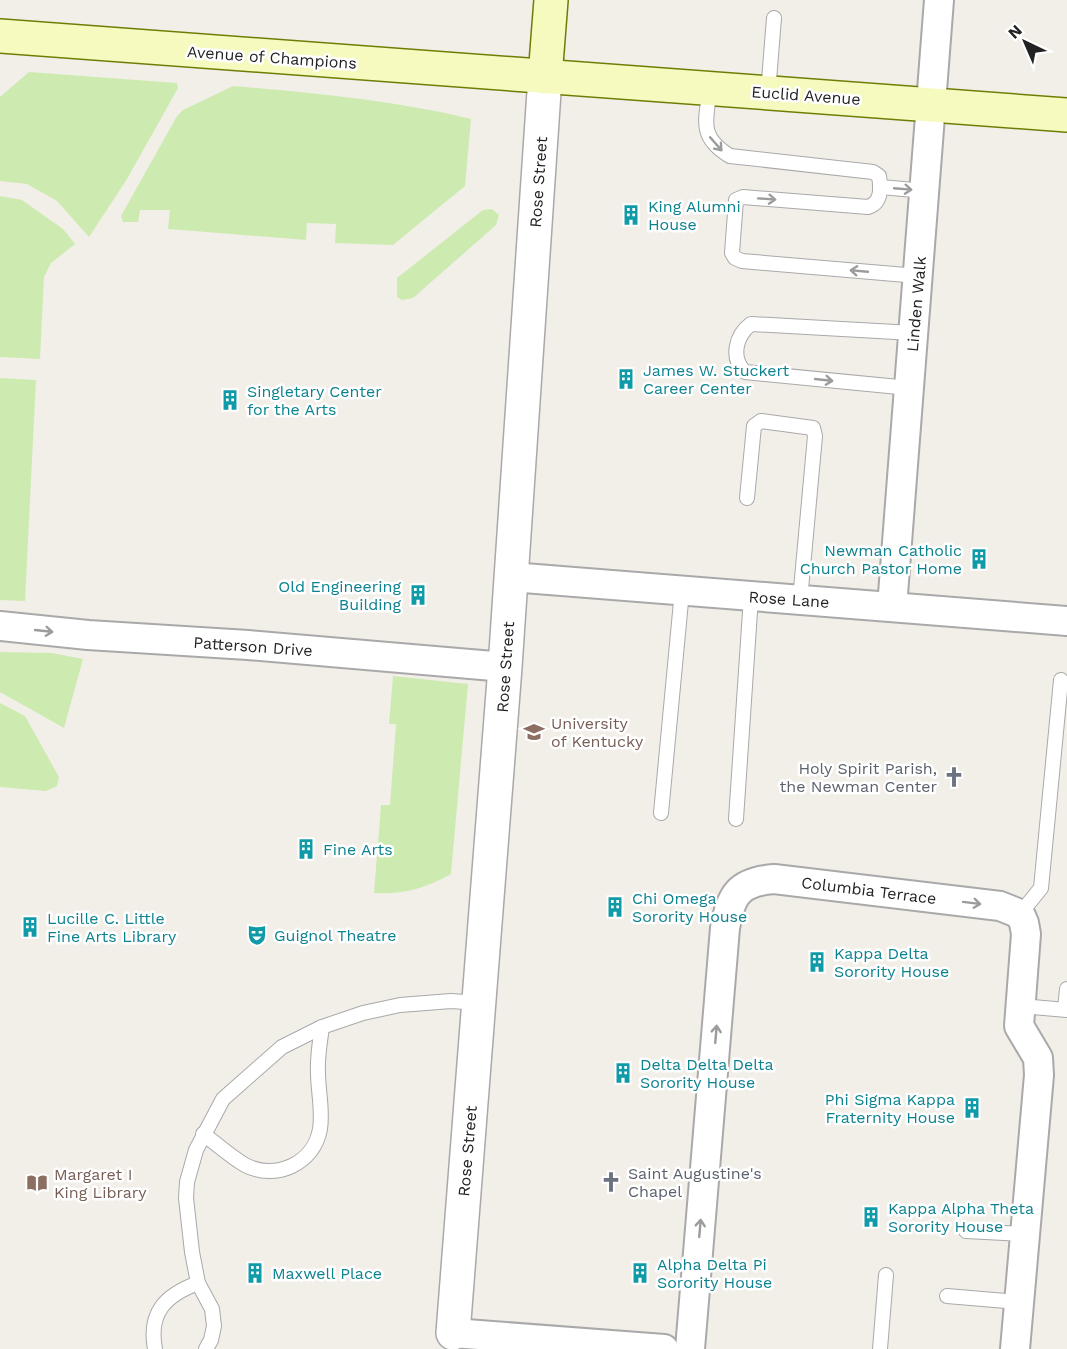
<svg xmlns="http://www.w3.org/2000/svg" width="1067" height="1349" font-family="'Work Sans',sans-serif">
  <rect width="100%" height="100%" fill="#f2efe9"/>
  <g fill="#cdebb0">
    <polygon points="29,72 177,83 178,88 127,179 89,237 57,201 27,184 0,181 0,97"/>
    <path d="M233,86C314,93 393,100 471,119L465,186L393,245L335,243L336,224L307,223L306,240L168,229L170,210H140L138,222H123L121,216L177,116L183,110Z"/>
    <polygon points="0,196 22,200 63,229 75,244 51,263 44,277 40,359 0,357"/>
    <polygon points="492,209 499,215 496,225 413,298 402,300 397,297 397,278 483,210"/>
    <polygon points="0,378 36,380 25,601 0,600"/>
    <polygon points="0,652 52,653 83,659 64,728 0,692"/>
    <path d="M393,676L468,684L451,874C426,888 403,895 374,893L381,805H390L396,724H389Z"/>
    <polygon points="0,703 25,716 59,777 57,786 46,791 0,787"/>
  </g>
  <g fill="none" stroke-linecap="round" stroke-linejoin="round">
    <g stroke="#a9a9a9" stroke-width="16">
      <g id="service">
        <path d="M710,89C706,120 698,137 730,156L873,172L879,176C881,188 882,203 868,207L743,197L736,200L732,253L735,258L742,261L918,276"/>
        <polyline points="768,93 774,18"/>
        <polyline points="881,187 925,191"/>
        <path d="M909,388L745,372C730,358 736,335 751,324L913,333"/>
        <polyline points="747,498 754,426 761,421 813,428 815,436 800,600"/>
        <polyline points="661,813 682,591"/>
        <polyline points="736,819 751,597"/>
        <polyline points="1020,914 1041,888 1061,680"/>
        <polyline points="1021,1006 1067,1010"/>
        <polyline points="1065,1009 1067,989"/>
        <path d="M203,1134C217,1144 230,1156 245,1165C275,1181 314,1164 320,1129C323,1110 318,1091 318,1073C317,1057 320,1042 322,1027"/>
        <polyline points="966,1231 1025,1234"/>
        <polyline points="947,1296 1019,1302"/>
        <path d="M155,1349C148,1312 166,1295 198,1283"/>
        <polyline points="206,1349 211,1340 214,1326 212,1309 198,1283 192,1252 186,1198 187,1182 196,1150 223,1099 282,1047 322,1027 363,1013 400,1005 451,1001 479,1003"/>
        <polyline points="880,1349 886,1275"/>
      </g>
    </g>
    <g stroke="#a9a9a9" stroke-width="32">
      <g id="minor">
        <polyline points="511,577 1067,621"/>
        <polyline points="892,607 939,0"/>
        <polyline points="0,626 88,635 248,645 505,667"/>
        <polyline points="453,1333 664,1349"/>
        <path d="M690,1349L725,928C731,895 738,882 774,879L1000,906L1020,914L1024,923L1026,934L1019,1026L1038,1058L1039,1075L1015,1349"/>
      </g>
    </g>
    <g stroke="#a9a9a9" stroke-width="36">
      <polyline id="tertiary" points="453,1333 505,667 545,77"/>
    </g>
    <g stroke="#707d05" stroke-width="36">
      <g id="secondary">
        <polyline points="0,36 1067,115"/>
        <polyline points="545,77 551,0"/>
      </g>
    </g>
    <use href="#service" stroke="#fff" stroke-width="14"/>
    <use href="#minor" stroke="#fff" stroke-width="28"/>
    <use href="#tertiary" stroke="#fff" stroke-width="33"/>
    <use href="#secondary" stroke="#f7fabf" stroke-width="33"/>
  </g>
  <defs><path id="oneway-shaft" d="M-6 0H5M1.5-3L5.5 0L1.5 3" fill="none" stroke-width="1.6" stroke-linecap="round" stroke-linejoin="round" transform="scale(1.5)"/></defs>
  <g stroke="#9c9c9c">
    <use href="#oneway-shaft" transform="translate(716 144) rotate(49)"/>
    <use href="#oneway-shaft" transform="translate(903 189) rotate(5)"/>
    <use href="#oneway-shaft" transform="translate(767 199) rotate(4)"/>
    <use href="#oneway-shaft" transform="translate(859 271) rotate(-175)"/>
    <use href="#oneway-shaft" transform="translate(824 380) rotate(6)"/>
    <use href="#oneway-shaft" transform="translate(44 631) rotate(6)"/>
    <use href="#oneway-shaft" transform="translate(972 903) rotate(7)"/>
    <use href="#oneway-shaft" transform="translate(716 1034) rotate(-85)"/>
    <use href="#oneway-shaft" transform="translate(700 1228) rotate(-85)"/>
  </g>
  <defs>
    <g id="building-bare" transform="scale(1.62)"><path d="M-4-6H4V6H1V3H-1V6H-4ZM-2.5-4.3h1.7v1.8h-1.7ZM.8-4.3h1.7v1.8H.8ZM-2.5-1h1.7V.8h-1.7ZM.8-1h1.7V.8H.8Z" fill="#0f9aa8" stroke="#fff" stroke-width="2.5" paint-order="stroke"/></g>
    <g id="university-bare" transform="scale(1.62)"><path d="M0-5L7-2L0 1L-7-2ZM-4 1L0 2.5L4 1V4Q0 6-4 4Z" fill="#8d6e63" stroke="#fff" stroke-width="2.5" paint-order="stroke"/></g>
    <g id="church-bare" transform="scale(1.62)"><path d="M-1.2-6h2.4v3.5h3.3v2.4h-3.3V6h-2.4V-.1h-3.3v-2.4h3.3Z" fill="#6b7280" stroke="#fff" stroke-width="2.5" paint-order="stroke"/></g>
    <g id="theatre-bare" transform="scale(1.62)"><path d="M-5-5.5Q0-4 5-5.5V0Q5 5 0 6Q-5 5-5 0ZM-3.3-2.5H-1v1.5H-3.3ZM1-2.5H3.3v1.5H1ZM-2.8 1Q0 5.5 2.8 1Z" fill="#0f9aa8" stroke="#fff" stroke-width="2.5" paint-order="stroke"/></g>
    <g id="library-bare" transform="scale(1.62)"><path d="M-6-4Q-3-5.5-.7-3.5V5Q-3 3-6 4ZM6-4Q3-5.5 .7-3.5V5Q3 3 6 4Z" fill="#8d6e63" stroke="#fff" stroke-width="2.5" paint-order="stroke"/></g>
  </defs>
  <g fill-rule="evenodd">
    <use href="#building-bare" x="631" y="215"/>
    <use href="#building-bare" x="626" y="379"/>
    <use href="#building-bare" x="230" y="400"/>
    <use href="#building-bare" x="979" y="559"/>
    <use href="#building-bare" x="418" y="595"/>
    <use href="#university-bare" x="534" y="732"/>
    <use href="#church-bare" x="954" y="777"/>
    <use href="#building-bare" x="306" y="849"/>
    <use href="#building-bare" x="615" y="907"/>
    <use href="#building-bare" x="30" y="927"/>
    <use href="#theatre-bare" x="257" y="935"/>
    <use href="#building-bare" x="817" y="962"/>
    <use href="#building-bare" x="623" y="1073"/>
    <use href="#building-bare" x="972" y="1108"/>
    <use href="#church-bare" x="611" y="1182"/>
    <use href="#library-bare" x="37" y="1183"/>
    <use href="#building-bare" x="871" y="1217"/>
    <use href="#building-bare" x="255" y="1273"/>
    <use href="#building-bare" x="640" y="1273"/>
  </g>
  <g text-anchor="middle" stroke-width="5" stroke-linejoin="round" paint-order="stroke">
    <g font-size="16" fill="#222" stroke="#fff">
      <text transform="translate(272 57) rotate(4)" y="6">Avenue of Champions</text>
      <text transform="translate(806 95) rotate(4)" y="6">Euclid Avenue</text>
      <text transform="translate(538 182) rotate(-86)" y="6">Rose Street</text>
      <text transform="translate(916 304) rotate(-85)" y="6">Linden Walk</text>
      <text transform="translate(789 599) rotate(4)" y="6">Rose Lane</text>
      <text transform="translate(253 646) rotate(4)" y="6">Patterson Drive</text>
      <text transform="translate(505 667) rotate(-86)" y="6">Rose Street</text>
      <text transform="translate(869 890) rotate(7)" y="6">Columbia Terrace</text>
      <text transform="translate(467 1151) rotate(-85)" y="6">Rose Street</text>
    </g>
    <g font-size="16" fill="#0d838f" stroke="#fff" text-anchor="start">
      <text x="648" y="212">King Alumni<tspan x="648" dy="18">House</tspan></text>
      <text x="643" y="376">James W. Stuckert<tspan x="643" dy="18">Career Center</tspan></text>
      <text x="247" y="397">Singletary Center<tspan x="247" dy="18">for the Arts</tspan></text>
      <text x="962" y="556" text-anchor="end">Newman Catholic<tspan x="962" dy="18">Church Pastor Home</tspan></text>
      <text x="401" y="592" text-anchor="end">Old Engineering<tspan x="401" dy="18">Building</tspan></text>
      <text x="323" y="855">Fine Arts</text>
      <text x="632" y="904">Chi Omega<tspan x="632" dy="18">Sorority House</tspan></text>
      <text x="47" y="924">Lucille C. Little<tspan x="47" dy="18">Fine Arts Library</tspan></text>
      <text x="274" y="941">Guignol Theatre</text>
      <text x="834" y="959">Kappa Delta<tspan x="834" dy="18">Sorority House</tspan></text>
      <text x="640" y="1070">Delta Delta Delta<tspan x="640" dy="18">Sorority House</tspan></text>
      <text x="955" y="1105" text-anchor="end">Phi Sigma Kappa<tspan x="955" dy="18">Fraternity House</tspan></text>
      <text x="888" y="1214">Kappa Alpha Theta<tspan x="888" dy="18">Sorority House</tspan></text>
      <text x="657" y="1270">Alpha Delta Pi<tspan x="657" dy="18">Sorority House</tspan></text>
      <text x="272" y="1279">Maxwell Place</text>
    </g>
    <g font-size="16" fill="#785e54" stroke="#fff" text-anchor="start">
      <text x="551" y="729">University<tspan x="551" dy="18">of Kentucky</tspan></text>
      <text x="54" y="1180">Margaret I<tspan x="54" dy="18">King Library</tspan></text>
    </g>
    <g font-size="16" fill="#5b616d" stroke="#fff" text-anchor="end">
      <text x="937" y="774">Holy Spirit Parish,<tspan x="937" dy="18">the Newman Center</tspan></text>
      <text x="628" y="1179" text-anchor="start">Saint Augustine's<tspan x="628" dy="18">Chapel</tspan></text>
    </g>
  </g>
  <g transform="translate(1025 42) rotate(316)" stroke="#ffffff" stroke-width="4.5" paint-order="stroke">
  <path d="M0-4.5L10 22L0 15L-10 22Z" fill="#222222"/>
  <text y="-9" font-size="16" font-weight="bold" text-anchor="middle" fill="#222222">N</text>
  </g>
</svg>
